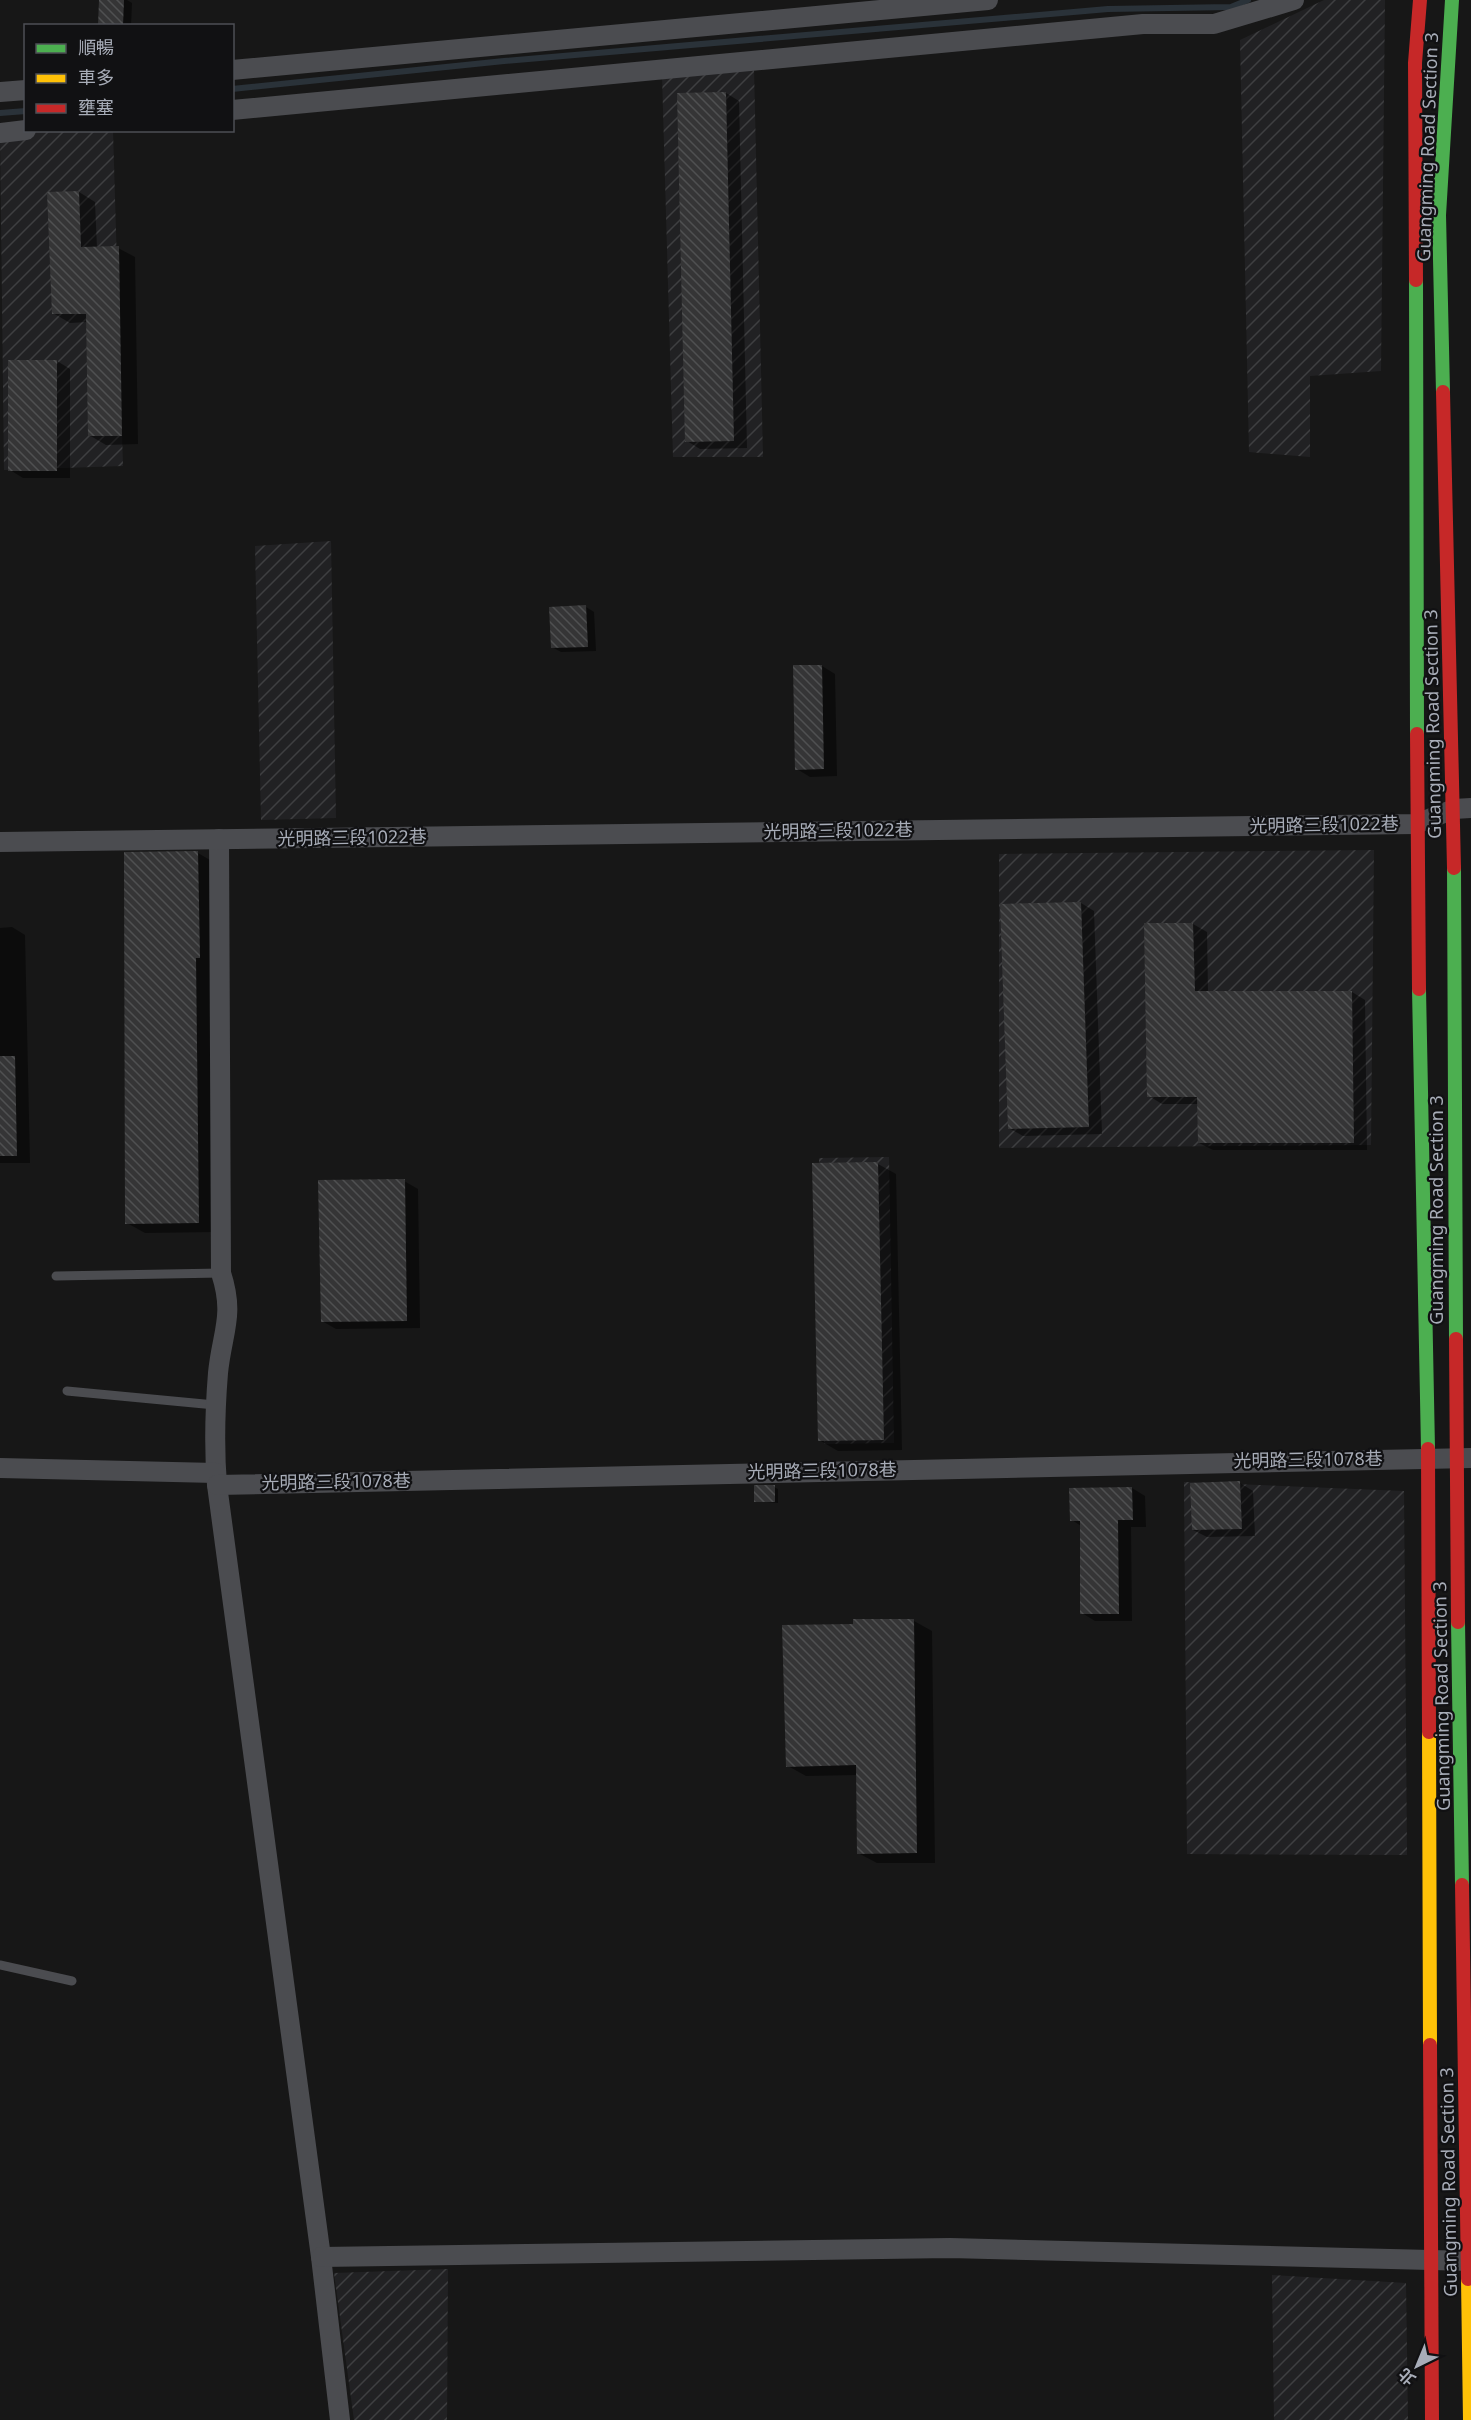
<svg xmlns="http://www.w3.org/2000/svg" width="1471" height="2420" font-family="'Noto Sans','Noto Sans TC',sans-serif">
  <defs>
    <pattern id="industrial-furrows" width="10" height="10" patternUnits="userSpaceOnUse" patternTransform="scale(1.5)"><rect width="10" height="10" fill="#212123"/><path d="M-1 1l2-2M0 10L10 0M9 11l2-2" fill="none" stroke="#3e3f41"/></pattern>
    <pattern id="building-back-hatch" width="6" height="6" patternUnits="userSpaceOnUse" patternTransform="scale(1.5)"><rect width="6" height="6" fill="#353536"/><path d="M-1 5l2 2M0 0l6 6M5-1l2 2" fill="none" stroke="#4f5051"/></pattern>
  </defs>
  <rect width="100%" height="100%" fill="#171717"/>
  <g fill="url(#industrial-furrows)">
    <polygon points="1324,0 1385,0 1381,371 1310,376 1310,457 1249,452 1240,40"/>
    <polygon points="754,69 763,457 673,457 662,75"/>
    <polygon points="113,131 123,466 4,470 0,132"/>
    <polygon points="331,541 336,818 261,820 255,546"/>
    <polygon points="1374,850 1371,1145 999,1148 999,854"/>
    <polygon points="889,1157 894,1443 824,1444 819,1158"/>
    <polygon points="1184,1482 1404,1491 1407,1855 1187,1854"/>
    <polygon points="448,2269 447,2420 354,2420 334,2273"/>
    <polygon points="1272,2275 1406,2283 1408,2420 1274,2420"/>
  </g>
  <g fill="#0007">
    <polygon points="100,0 127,0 132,3 131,26 100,26"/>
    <polygon points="726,93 739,101 747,448 700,449 687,441"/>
    <polygon points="79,192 95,202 97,248 118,248 135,257 138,444 106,445 89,435 87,322 70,323 53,313"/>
    <polygon points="57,361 70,369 70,478 23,478 10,470"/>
    <polygon points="586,607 594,612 596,651 561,652 552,647"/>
    <polygon points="822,666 835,674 837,776 810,777 797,769"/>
    <polygon points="198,853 215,863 216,1232 145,1233 127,1223"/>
    <polygon points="1081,903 1094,911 1102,1134 1023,1136 1009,1128"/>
    <polygon points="1193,924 1207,932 1208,993 1352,992 1365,1000 1367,1150 1213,1150 1199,1143 1199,1104 1162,1104 1149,1096"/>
    <polygon points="12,927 25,935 30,1163 0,1163 0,928"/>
    <polygon points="814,1164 878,1164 896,1174 902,1450 838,1451 819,1440"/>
    <polygon points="404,1181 418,1189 420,1328 336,1329 322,1321"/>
    <polygon points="1240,1483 1253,1491 1255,1536 1207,1537 1193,1530"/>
    <polygon points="774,1487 778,1489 778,1503 756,1501"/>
    <polygon points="1132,1488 1145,1496 1146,1527 1131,1527 1132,1621 1095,1621 1082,1613 1081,1526 1072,1520"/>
    <polygon points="914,1621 932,1631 935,1863 877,1863 858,1853 857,1775 806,1776 788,1766 855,1625"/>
  </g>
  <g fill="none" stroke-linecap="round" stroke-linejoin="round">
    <g stroke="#2a3239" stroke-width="6">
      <polyline points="232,89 504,61 1108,9 1231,7 1248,0"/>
      <polyline points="0,113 26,111"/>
    </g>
  </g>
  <g fill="url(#building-back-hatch)">
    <polygon points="99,0 124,0 123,26 98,26"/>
    <polygon points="726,92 734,441 685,442 677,93"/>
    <polygon points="79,191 81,247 119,246 122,436 88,436 86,314 52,314 47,192"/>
    <rect x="8" y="360" width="49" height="111"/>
    <polygon points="586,605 588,647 551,648 549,607"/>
    <polygon points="793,665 822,665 824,769 795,770"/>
    <polygon points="198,851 200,958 196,958 199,1223 125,1224 124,852"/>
    <polygon points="1081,902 1089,1127 1008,1129 1000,904"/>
    <polygon points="1144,923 1193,923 1195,991 1352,991 1354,1143 1198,1143 1197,1097 1147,1097"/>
    <polygon points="0,1056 15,1056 17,1156 0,1156"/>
    <polygon points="878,1162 884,1440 818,1441 812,1163"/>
    <polygon points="405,1179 407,1321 321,1322 318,1180"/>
    <polygon points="1240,1481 1242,1529 1192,1530 1190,1483"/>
    <rect x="754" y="1485" width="21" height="17"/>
    <polygon points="1132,1487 1133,1520 1118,1520 1119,1614 1080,1614 1080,1521 1070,1521 1069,1488"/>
    <polygon points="853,1619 914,1619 917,1853 857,1854 856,1765 786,1767 782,1625 853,1624"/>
  </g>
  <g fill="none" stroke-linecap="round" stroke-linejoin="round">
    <g stroke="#4b4c50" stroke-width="9">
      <polyline points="56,1276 221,1273"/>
      <polyline points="67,1391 215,1405"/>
      <polyline points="0,1965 72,1981"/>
    </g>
    <g stroke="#4b4c50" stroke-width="20">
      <polyline points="232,70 988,0"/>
      <polyline points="0,92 26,90"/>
      <polyline points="232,110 1143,24 1214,24 1294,0"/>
      <polyline points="0,133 26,130"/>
      <path d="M219,839L221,1273C235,1316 222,1332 218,1373C215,1410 214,1448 217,1485L321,2257L340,2420"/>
      <polyline points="0,842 1416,824 1454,809 1471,808"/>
      <polyline points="0,1468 216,1473"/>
      <polyline points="217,1485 1471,1458"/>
      <polyline points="321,2257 950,2248 1471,2261"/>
    </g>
    <g stroke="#4caf50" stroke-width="14">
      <polyline points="1416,280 1417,734"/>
      <polyline points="1443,392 1439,215 1452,0"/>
      <polyline points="1454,868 1456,1339"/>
      <polyline points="1419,989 1428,1449"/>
      <polyline points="1458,1622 1462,1885"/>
    </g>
    <g stroke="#ffc107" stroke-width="14">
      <polyline points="1429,1732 1430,2045"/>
      <polyline points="1468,2279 1470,2420"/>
    </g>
    <g stroke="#c62828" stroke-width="14">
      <polyline points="1416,280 1415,63 1420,0"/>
      <polyline points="1443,392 1454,868"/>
      <polyline points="1417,734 1419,989"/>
      <polyline points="1456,1339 1458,1622"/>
      <polyline points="1428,1449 1429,1732"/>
      <polyline points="1462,1885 1468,2279"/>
      <polyline points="1430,2045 1432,2420"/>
    </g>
  </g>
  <g text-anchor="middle" stroke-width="4.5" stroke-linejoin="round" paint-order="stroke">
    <g font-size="18" fill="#a8adb8" stroke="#111113">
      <text transform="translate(1428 147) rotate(-88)" y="6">Guangming Road Section 3</text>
      <text transform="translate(1433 724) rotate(-91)" y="6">Guangming Road Section 3</text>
      <text transform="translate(1324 825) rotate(-1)" y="6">光明路三段1022巷</text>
      <text transform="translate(838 831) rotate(-1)" y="6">光明路三段1022巷</text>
      <text transform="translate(352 838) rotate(-1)" y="6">光明路三段1022巷</text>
      <text transform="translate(1437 1210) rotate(-90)" y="6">Guangming Road Section 3</text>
      <text transform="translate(1308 1460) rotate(-1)" y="6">光明路三段1078巷</text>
      <text transform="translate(822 1471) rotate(-1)" y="6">光明路三段1078巷</text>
      <text transform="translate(336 1482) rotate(-1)" y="6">光明路三段1078巷</text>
      <text transform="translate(1442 1696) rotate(-91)" y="6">Guangming Road Section 3</text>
      <text transform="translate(1449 2182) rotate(-91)" y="6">Guangming Road Section 3</text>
    </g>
  </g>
  <rect x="24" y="24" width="210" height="108" fill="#111113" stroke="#4d4f55" stroke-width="1.5"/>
  <rect x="36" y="44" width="30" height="9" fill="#4caf50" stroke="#4d4f55" stroke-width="1.5"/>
  <text x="78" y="54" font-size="18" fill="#a8adb8">順暢</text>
  <rect x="36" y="74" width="30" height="9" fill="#ffc107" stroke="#4d4f55" stroke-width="1.5"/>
  <text x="78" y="84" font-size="18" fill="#a8adb8">車多</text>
  <rect x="36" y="104" width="30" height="9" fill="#c62828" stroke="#4d4f55" stroke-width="1.5"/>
  <text x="78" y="114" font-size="18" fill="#a8adb8">壅塞</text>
  <g transform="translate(1417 2366) rotate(223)" stroke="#111113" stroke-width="4.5" paint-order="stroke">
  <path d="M0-4.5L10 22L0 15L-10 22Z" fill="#a8adb8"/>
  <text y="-9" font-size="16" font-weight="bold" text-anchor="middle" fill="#a8adb8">北</text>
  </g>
</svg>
